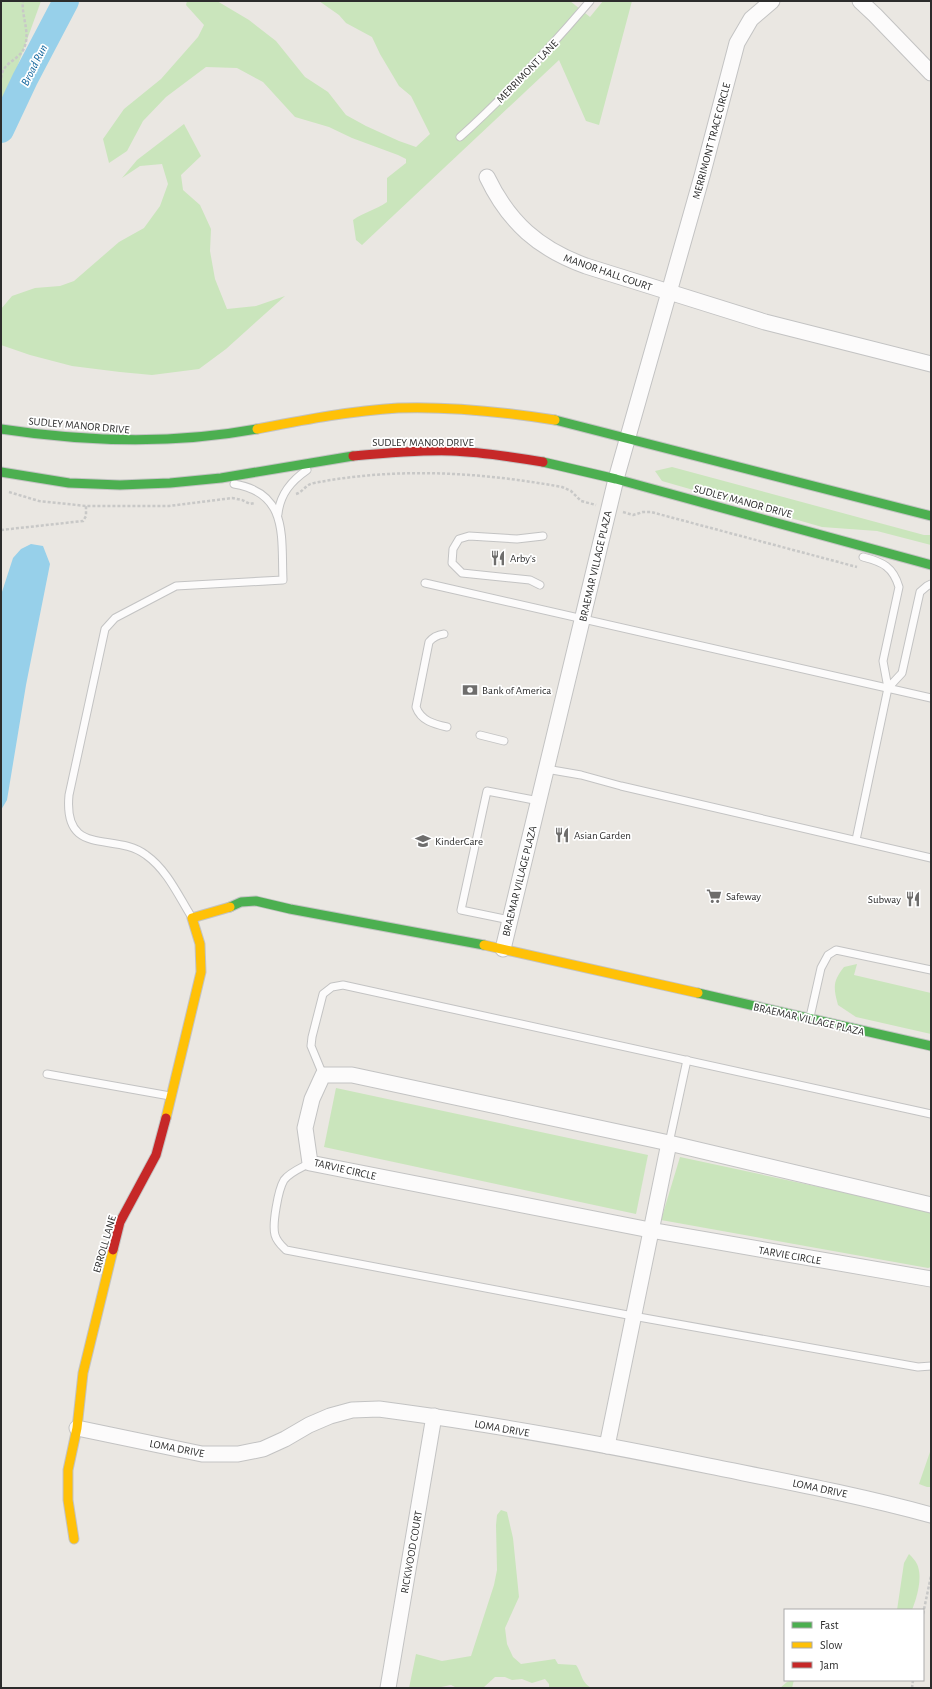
<svg xmlns="http://www.w3.org/2000/svg" width="932" height="1689" font-family="'Alegreya Sans',sans-serif">
  <rect width="100%" height="100%" fill="#eae7e2"/>
  <g fill="#cae5bc">
    <polygon points="1,1 41,1 10,87 1,104"/>
    <path d="M187,1H217L249,20L276,41L305,77L328,92L346,115L366,126L399,141L416,147L430,134L411,96L399,86L380,54L372,37L346,23L339,15L319,1H570L590,17L603,1H632L599,125L586,121L559,60L362,245L356,240L353,220C364,212 376,210 387,202V178L406,163V159L398,155L352,138L329,127L295,117L263,82L237,68L206,67L166,97L143,121L127,151L109,163L103,139L124,109L161,79L198,37L204,25L186,5Z"/>
    <polygon points="184,124 201,156 181,175 183,190 200,205 211,229 210,251 215,279 227,309 256,306 285,296 226,349 199,369 152,375 120,372 72,366 30,355 1,345 1,309 12,296 35,288 60,286 74,281 119,242 144,228 160,206 168,184 162,164 140,166 122,178 137,160"/>
    <polygon points="672,467 924,535 931,535 931,545 877,531 822,527 662,481 655,471"/>
    <path d="M857,964L854,975L931,993V1034L856,1017L838,1005C833,987 833,981 844,967Z"/>
    <polygon points="336,1088 648,1155 636,1214 324,1147"/>
    <polygon points="680,1157 931,1211 931,1267 928,1268 661,1220"/>
    <polygon points="931,1449 931,1487 927,1487 919,1484"/>
    <path d="M501,1510L507,1512L513,1538L519,1597L505,1628L507,1644L513,1657L521,1664L555,1659L558,1664L576,1665C582,1673 581,1683 592,1688H549V1684L545,1679L532,1683L522,1679L512,1680L505,1677H495L483,1688H457L451,1685L436,1688H409L416,1654L442,1661L471,1656L494,1585L497,1570L496,1525L497,1515Z"/>
    <path d="M909,1554C912,1557 915,1560 917,1564C923,1577 917,1597 912,1610H897L904,1563Z"/>
    <polygon points="794,1680 792,1688 780,1688 787,1682"/>
  </g>
  <polygon fill="#97d0ea" points="31,544 43,546 50,564 26,685 7,800 1,810 1,595 13,558 21,549"/>
  <g fill="none" stroke-linecap="round" stroke-linejoin="round">
    <polyline stroke="#97d0ea" stroke-width="26" points="1,130 25,79 66,1"/>
    <g stroke="#c3c3c3" stroke-width="9">
      <g id="lane">
        <path d="M460,137C508,94 548,50 590,1"/>
        <path d="M278,514C280,494 291,481 307,470"/>
        <path d="M863,557C883,562 893,567 899,587L883,661L888,688L902,673L920,592L927,586L931,584"/>
        <polyline points="425,583 931,698"/>
        <polyline points="540,585 530,580 462,573 452,563 453,549 459,539 469,536 517,539 543,536"/>
        <path d="M444,634C437,635 433,637 429,642L416,707C421,721 434,724 447,727"/>
        <polyline points="480,735 504,741"/>
        <polyline points="546,769 581,775 621,786 931,858"/>
        <polyline points="856,840 888,688"/>
        <path d="M191,916C178,895 167,870 146,855C115,831 63,859 69,795L105,629L115,618L176,586L283,580C281,537 289,493 234,484"/>
        <polyline points="510,920 461,910 487,791 539,801"/>
        <polyline points="810,1017 821,968 828,955 836,950 931,970"/>
        <polyline points="47,1074 170,1096"/>
        <polyline points="323,1075 311,1046 312,1037 323,994 332,987 343,985 931,1114"/>
        <polyline points="669,1143 687,1060"/>
        <path d="M310,1163C301,1168 290,1172 284,1180C278,1190 272,1225 275,1235C277,1242 282,1246 286,1250L633,1316L918,1367L931,1366"/>
      </g>
    </g>
    <g stroke="#c3c3c3" stroke-width="17">
      <g id="street">
        <polyline points="860,1 875,15 931,73"/>
        <path d="M487,177C509,223 539,249 586,266L765,322L931,364"/>
        <polyline points="503,949 616,479 702,176 737,43 751,19 772,1"/>
        <polyline points="931,1205 669,1143 352,1075 323,1075 312,1099 305,1128 310,1163 650,1230 931,1279"/>
        <path d="M77,1428L202,1454H238L263,1449L285,1439L309,1425L330,1416L352,1410L379,1409L401,1412C504,1426 607,1445 709,1466C783,1481 858,1495 931,1515"/>
        <polyline points="607,1446 669,1143"/>
        <polyline points="388,1688 434,1416"/>
      </g>
    </g>
    <g stroke="#c3c3c3" stroke-width="11">
      <g id="fast">
        <polyline points="555,420 931,516"/>
        <path d="M1,429C87,442 171,445 257,429"/>
        <polyline points="543,462 616,479 931,565"/>
        <polyline points="1,472 69,483 120,485 170,483 221,478 353,456"/>
        <polyline points="230,907 241,902 256,901 290,909 484,945"/>
        <polyline points="698,993 931,1046"/>
      </g>
    </g>
    <g stroke="#c3c3c3" stroke-width="11">
      <g id="slow">
        <path d="M257,429C304,420 350,411 398,408C451,406 504,412 555,420"/>
        <polyline points="484,945 698,993"/>
        <polyline points="166,1118 201,972 200,944 192,918 230,907"/>
        <polyline points="74,1539 68,1500 68,1470 77,1428 83,1373 113,1250"/>
      </g>
    </g>
    <g stroke="#c3c3c3" stroke-width="11">
      <g id="jam">
        <path d="M353,456C386,453 419,450 451,451C482,452 513,457 543,462"/>
        <polyline points="113,1250 120,1222 156,1155 166,1118"/>
      </g>
    </g>
    <g stroke="#c8c8c7" stroke-width="2.5" stroke-dasharray="3 2" stroke-linecap="butt">
      <path d="M1,78C2,75 2,71 4,69C9,61 21,57 24,48C31,33 21,16 23,1"/>
      <polyline points="9,492 39,501 86,506 169,506 232,498 242,500 250,504 255,503"/>
      <path d="M296,494C303,492 306,484 314,483C396,467 480,472 562,487L571,491L581,501L596,505"/>
      <polyline points="623,512 633,515 643,512 651,512 857,567"/>
      <polyline points="1,530 83,521 86,516 86,506"/>
      <polyline points="923,1614 931,1576"/>
      <polyline points="912,1688 913,1680"/>
    </g>
    <use href="#lane" stroke="#fcfbfb" stroke-width="7"/>
    <use href="#street" stroke="#fcfbfb" stroke-width="15"/>
    <use href="#fast" stroke="#4caf50" stroke-width="9"/>
    <use href="#slow" stroke="#ffc107" stroke-width="9"/>
    <use href="#jam" stroke="#c62828" stroke-width="9"/>
  </g>
  <defs>
    <g id="restaurant-bare" transform="scale(1.2)"><path d="M-5-6h1v4h1v-4h1v4h1v-4h1v5L-1.5 .5V6h-2V.5L-5-1ZM5-6V6H3V1.5H1.5Q1.5-4 5-6Z" fill="#6e6d6c" stroke="#fff" stroke-width="2.5" paint-order="stroke"/></g>
    <g id="bank-bare" transform="scale(1.2)"><path d="M-6-4H6V4H-6ZM0-2.3a2.3 2.3 0 1 0 0 4.6a2.3 2.3 0 1 0 0-4.6Z" fill="#6e6d6c" stroke="#fff" stroke-width="2.5" paint-order="stroke"/></g>
    <g id="school-bare" transform="scale(1.2)"><path d="M0-5L7-2L0 1L-7-2ZM-4 1L0 2.5L4 1V4Q0 6-4 4Z" fill="#6e6d6c" stroke="#fff" stroke-width="2.5" paint-order="stroke"/></g>
    <g id="supermarket-bare" transform="scale(1.2)"><path d="M-6-5.5h2.5l.6 2H6L4.5 2H-2.5L-4.4-4H-6ZM-1.5 3.2a1.3 1.3 0 1 0 .1 0ZM3 3.2a1.3 1.3 0 1 0 .1 0Z" fill="#6e6d6c" stroke="#fff" stroke-width="2.5" paint-order="stroke"/></g>
  </defs>
  <g fill-rule="evenodd">
    <use href="#restaurant-bare" x="498" y="558"/>
    <use href="#bank-bare" x="470" y="690"/>
    <use href="#restaurant-bare" x="562" y="835"/>
    <use href="#school-bare" x="423" y="841"/>
    <use href="#supermarket-bare" x="714" y="896"/>
    <use href="#restaurant-bare" x="913" y="899"/>
  </g>
  <g text-anchor="middle" stroke-width="3.5" stroke-linejoin="round" paint-order="stroke">
    <g font-size="11" fill="#2c2c2c" stroke="#fff">
      <text transform="translate(527 71) rotate(-46)" y="4">MERRIMONT LANE</text>
      <text transform="translate(711 141) rotate(-75)" y="4">MERRIMONT TRACE CIRCLE</text>
      <text transform="translate(608 272) rotate(19)" y="4">MANOR HALL COURT</text>
      <text transform="translate(79 425) rotate(5)" y="4">SUDLEY MANOR DRIVE</text>
      <text x="423" y="446">SUDLEY MANOR DRIVE</text>
      <text transform="translate(743 501) rotate(15)" y="4">SUDLEY MANOR DRIVE</text>
      <text transform="translate(595 566) rotate(-77)" y="4">BRAEMAR VILLAGE PLAZA</text>
      <text transform="translate(519 881) rotate(-76)" y="4">BRAEMAR VILLAGE PLAZA</text>
      <text transform="translate(809 1019) rotate(13)" y="4">BRAEMAR VILLAGE PLAZA</text>
      <text transform="translate(345 1169) rotate(13)" y="4">TARVIE CIRCLE</text>
      <text transform="translate(104 1244) rotate(-74)" y="4">ERROLL LANE</text>
      <text transform="translate(790 1255) rotate(10)" y="4">TARVIE CIRCLE</text>
      <text transform="translate(502 1428) rotate(10)" y="4">LOMA DRIVE</text>
      <text transform="translate(177 1448) rotate(11)" y="4">LOMA DRIVE</text>
      <text transform="translate(820 1488) rotate(12)" y="4">LOMA DRIVE</text>
      <text transform="translate(411 1552) rotate(-80)" y="4">RICKWOOD COURT</text>
    </g>
    <g font-size="11" fill="#2c2c2c" stroke="#fff" text-anchor="start">
      <text x="510" y="562">Arby's</text>
      <text x="482" y="694">Bank of America</text>
      <text x="574" y="839">Asian Garden</text>
      <text x="435" y="845">KinderCare</text>
      <text x="726" y="900">Safeway</text>
      <text x="901" y="903" text-anchor="end">Subway</text>
    </g>
    <g font-size="12" font-style="italic" fill="#10649c" stroke="#fff">
      <text transform="translate(34 65) rotate(-63)" y="4">Broad Run</text>
    </g>
  </g>
  <rect width="932" height="1689" fill="none" stroke="#2c2c2c" stroke-width="4"/>
  <rect x="784" y="1609" width="140" height="72" fill="#ffffff" stroke="#ababab"/>
  <rect x="792" y="1622" width="20" height="6" fill="#4caf50" stroke="#ababab"/>
  <text x="820" y="1629" font-size="12" fill="#2c2c2c">Fast</text>
  <rect x="792" y="1642" width="20" height="6" fill="#ffc107" stroke="#ababab"/>
  <text x="820" y="1649" font-size="12" fill="#2c2c2c">Slow</text>
  <rect x="792" y="1662" width="20" height="6" fill="#c62828" stroke="#ababab"/>
  <text x="820" y="1669" font-size="12" fill="#2c2c2c">Jam</text>
</svg>
